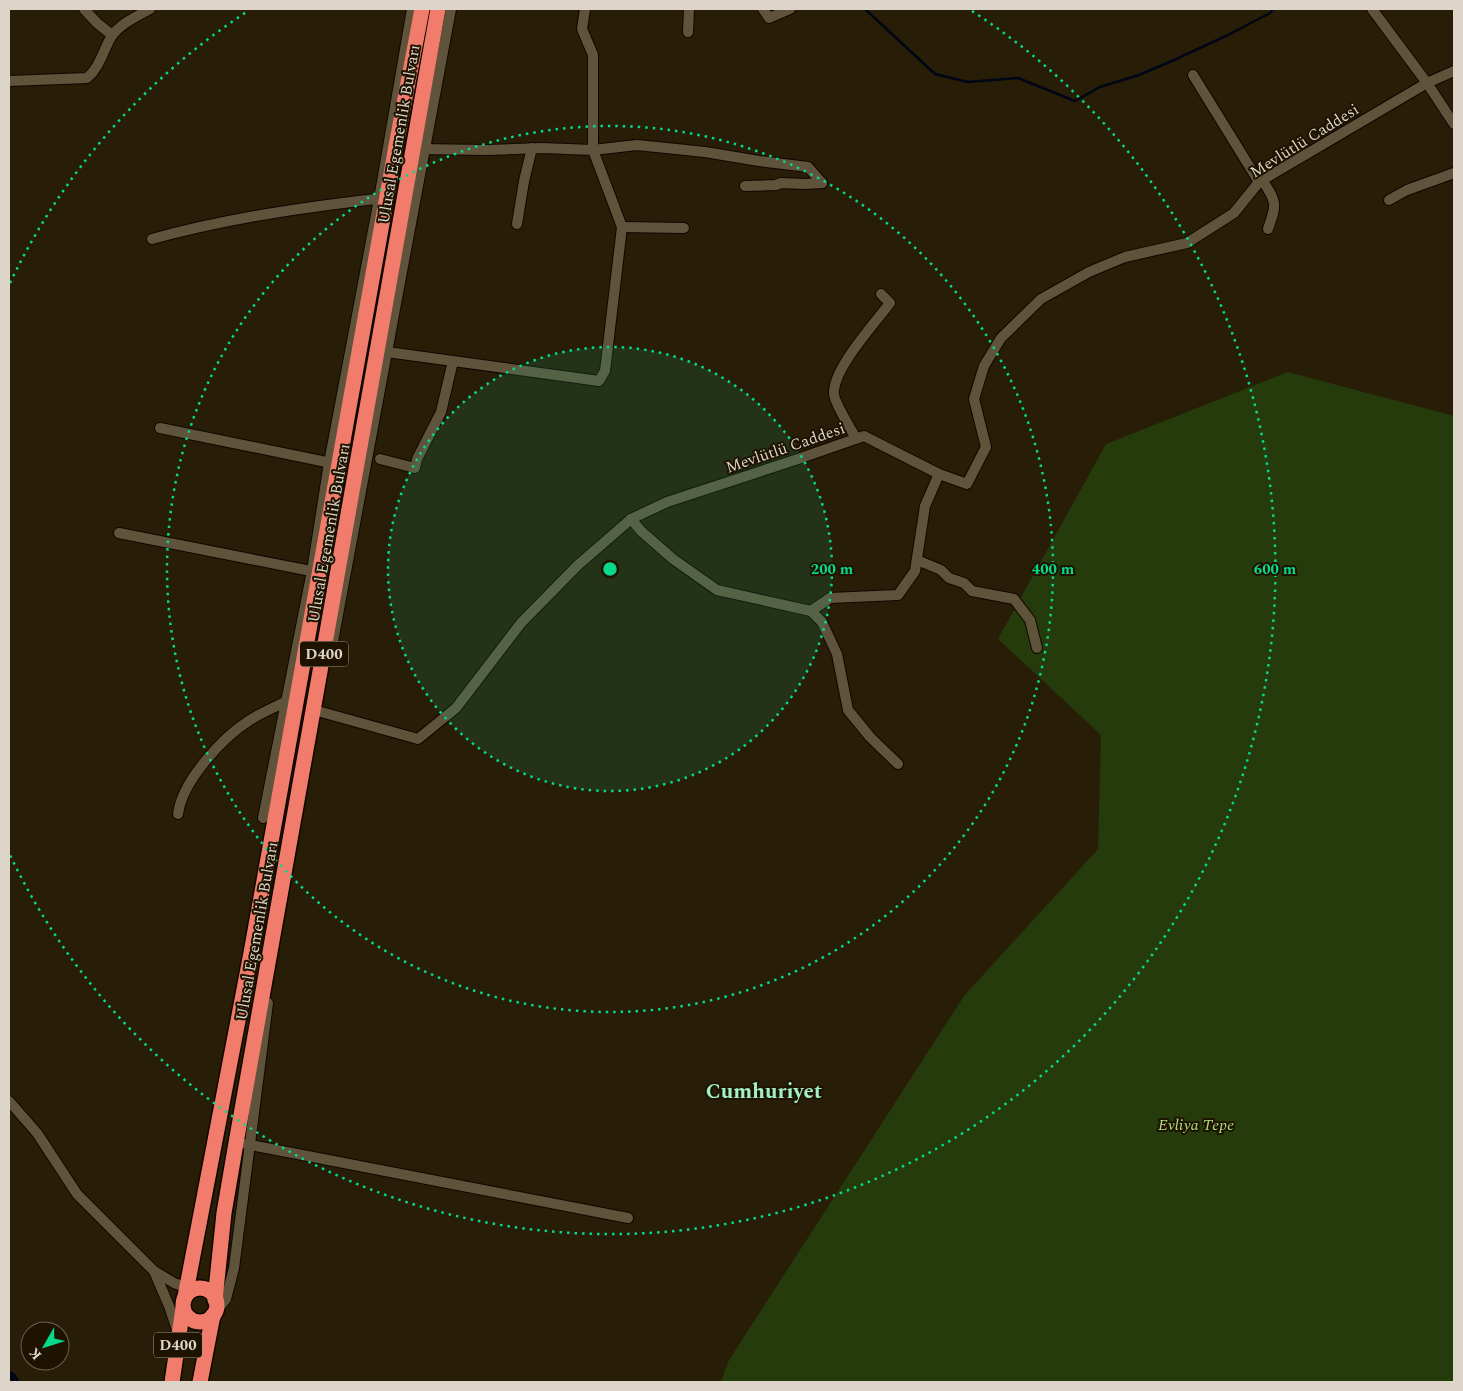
<svg xmlns="http://www.w3.org/2000/svg" width="1463" height="1391" font-family="Spectral,serif">
  <rect width="100%" height="100%" fill="#281d07"/>
  <polygon fill="#263b0c" points="1288,372 1454,416 1454,1382 721,1382 729,1360 964,996 1098,849 1101,735 998,639 1106,444"/>
  <g fill="none" stroke-linecap="round" stroke-linejoin="round">
    <polyline stroke="#000615" stroke-width="2.5" points="865,9 935,74 968,82 1018,78 1075,101 1100,87 1139,75 1174,60 1228,35 1270,13 1273,9"/>
    <polyline stroke="#000615" stroke-width="14" points="9,1378 12,1382"/>
    <g stroke="#100700" stroke-width="12">
      <g id="minor">
        <polyline points="84,9 97,23 112,35"/>
        <polyline points="585,9 582,29 593,55 593,150 637,145 705,152 759,161 808,167 822,183"/>
        <polyline points="763,9 769,18 790,9"/>
        <polyline points="1372,9 1427,83 1454,124"/>
        <polyline points="688,32 689,9"/>
        <polyline points="1193,75 1259,182"/>
        <path d="M9,81L87,78C100,67 103,51 111,37C120,24 137,16 150,9"/>
        <path d="M1262,180C1277,202 1277,204 1268,229"/>
        <polyline points="745,186 776,185 781,183 805,184 822,183"/>
        <polyline points="1389,200 1407,190 1454,173"/>
        <polyline points="517,224 524,181 532,148"/>
        <polyline points="622,227 684,228"/>
        <path d="M152,239C228,218 306,207 384,198"/>
        <polyline points="387,352 599,381 605,371 622,227 593,150 542,148 487,150 418,149"/>
        <polyline points="160,428 336,464"/>
        <path d="M856,438C851,430 834,401 834,394C832,370 875,323 890,303L881,294"/>
        <polyline points="380,459 415,468 417,459 441,412 453,361"/>
        <polyline points="631,519 641,531 673,559 717,590 811,611 822,622 837,654 848,710 870,737 898,764"/>
        <polyline points="119,533 316,572"/>
        <polyline points="917,560 941,570 949,578 964,583 972,591 1014,599 1030,620 1037,648"/>
        <polyline points="811,611 830,598 898,595 915,571 925,506 939,474"/>
        <polyline points="331,652 451,9"/>
        <polyline points="314,710 418,739 456,708 521,623 578,565 631,519 667,502 795,460 864,436 939,474 967,484 986,447 974,399 984,366 1001,338 1041,299 1089,272 1125,257 1187,243 1234,213 1259,182 1427,83 1454,71"/>
        <path d="M178,814C182,781 223,737 250,720C261,713 273,708 285,702"/>
        <polyline points="263,818 312,571 329,463 379,199 412,9"/>
        <polyline points="9,1101 37,1133 77,1194 154,1271 174,1283 191,1289"/>
        <polyline points="246,1144 628,1218"/>
        <polyline points="154,1271 169,1306 178,1333"/>
        <polyline points="213,1315 226,1299 234,1268 268,1003"/>
      </g>
    </g>
    <g stroke="#100700" stroke-width="18">
      <g id="highway">
        <circle cx="200" cy="1305" r="17"/>
        <polyline points="185,1297 251,953 396,146 422,9"/>
        <polyline points="215,1300 224,1213 236,1143 438,9"/>
        <polyline points="172,1382 183,1308"/>
        <polyline points="200,1382 213,1315"/>
      </g>
    </g>
    <use href="#minor" stroke="#60533c" stroke-width="10"/>
    <use href="#highway" stroke="#f27c6b" stroke-width="15"/>
  </g>
  <circle cx="610" cy="569" r="222" fill="#06d98b" fill-opacity=".12"/>
  <g fill="none" stroke="#06d98b" stroke-width="2.5" stroke-dasharray="2.5 5">
    <circle cx="610" cy="569" r="222"/>
    <circle cx="610" cy="569" r="443"/>
    <path d="M10 283A665 665 0 0 1 248 11M972 11A665 665 0 1 1 10 855"/>
  </g>
  <g text-anchor="middle" stroke-width="4" stroke-linejoin="round" paint-order="stroke">
    <g fill="#1e1301" stroke="#a39b8c" stroke-width="1">
      <rect x="300" y="641.5" width="48" height="25" rx="4"/>
      <rect x="154" y="1332.5" width="48" height="25" rx="4"/>
    </g>
    <g font-size="15" font-weight="bold" fill="#dcd5c8">
      <text x="324" y="659">D400</text>
      <text x="178" y="1350">D400</text>
    </g>
    <g font-size="16" fill="#dcd5c8" stroke="#1e1301">
      <text transform="translate(398 134) rotate(-80)" y="6">Ulusal Egemenlik Bulvarı</text>
      <text transform="translate(1304 140) rotate(-32)" y="6">Mevlütlü Caddesi</text>
      <text transform="translate(785 447) rotate(-19)" y="6">Mevlütlü Caddesi</text>
      <text transform="translate(328 533) rotate(-80)" y="6">Ulusal Egemenlik Bulvarı</text>
      <text transform="translate(256 931) rotate(-80)" y="6">Ulusal Egemenlik Bulvarı</text>
    </g>
    <g font-size="16" font-style="italic" fill="#aede7e" stroke="#1e1301">
      <text x="1196" y="1130">Evliya Tepe</text>
    </g>
    <g font-size="21" font-weight="bold" fill="#a2f1c4" stroke="#1e1301">
      <text x="764" y="1098">Cumhuriyet</text>
    </g>
  </g>
  <circle cx="610" cy="569" r="8" fill="#06d98b" stroke="#1e1301" stroke-width="2.5"/>
  <g font-size="15" text-anchor="middle" font-weight="bold" fill="#06d98b" stroke="#1e1301" stroke-width="4" stroke-linejoin="round" paint-order="stroke">
    <text x="832" y="574">200 m</text>
    <text x="1053" y="574">400 m</text>
    <text x="1275" y="574">600 m</text>
  </g>
  <rect width="1463" height="1391" fill="none" stroke="#dcd5c8" stroke-width="20"/>
  <g transform="translate(45 1346) rotate(231)"><circle r="24" fill="#1e1301" stroke="#6a6151"/>
  <path d="M0-4L9 19L0 12L-9 19Z" fill="#06d98b"/>
  <text y="-8" font-size="14" font-weight="bold" text-anchor="middle" fill="#dcd5c8">K</text>
  </g>
</svg>
